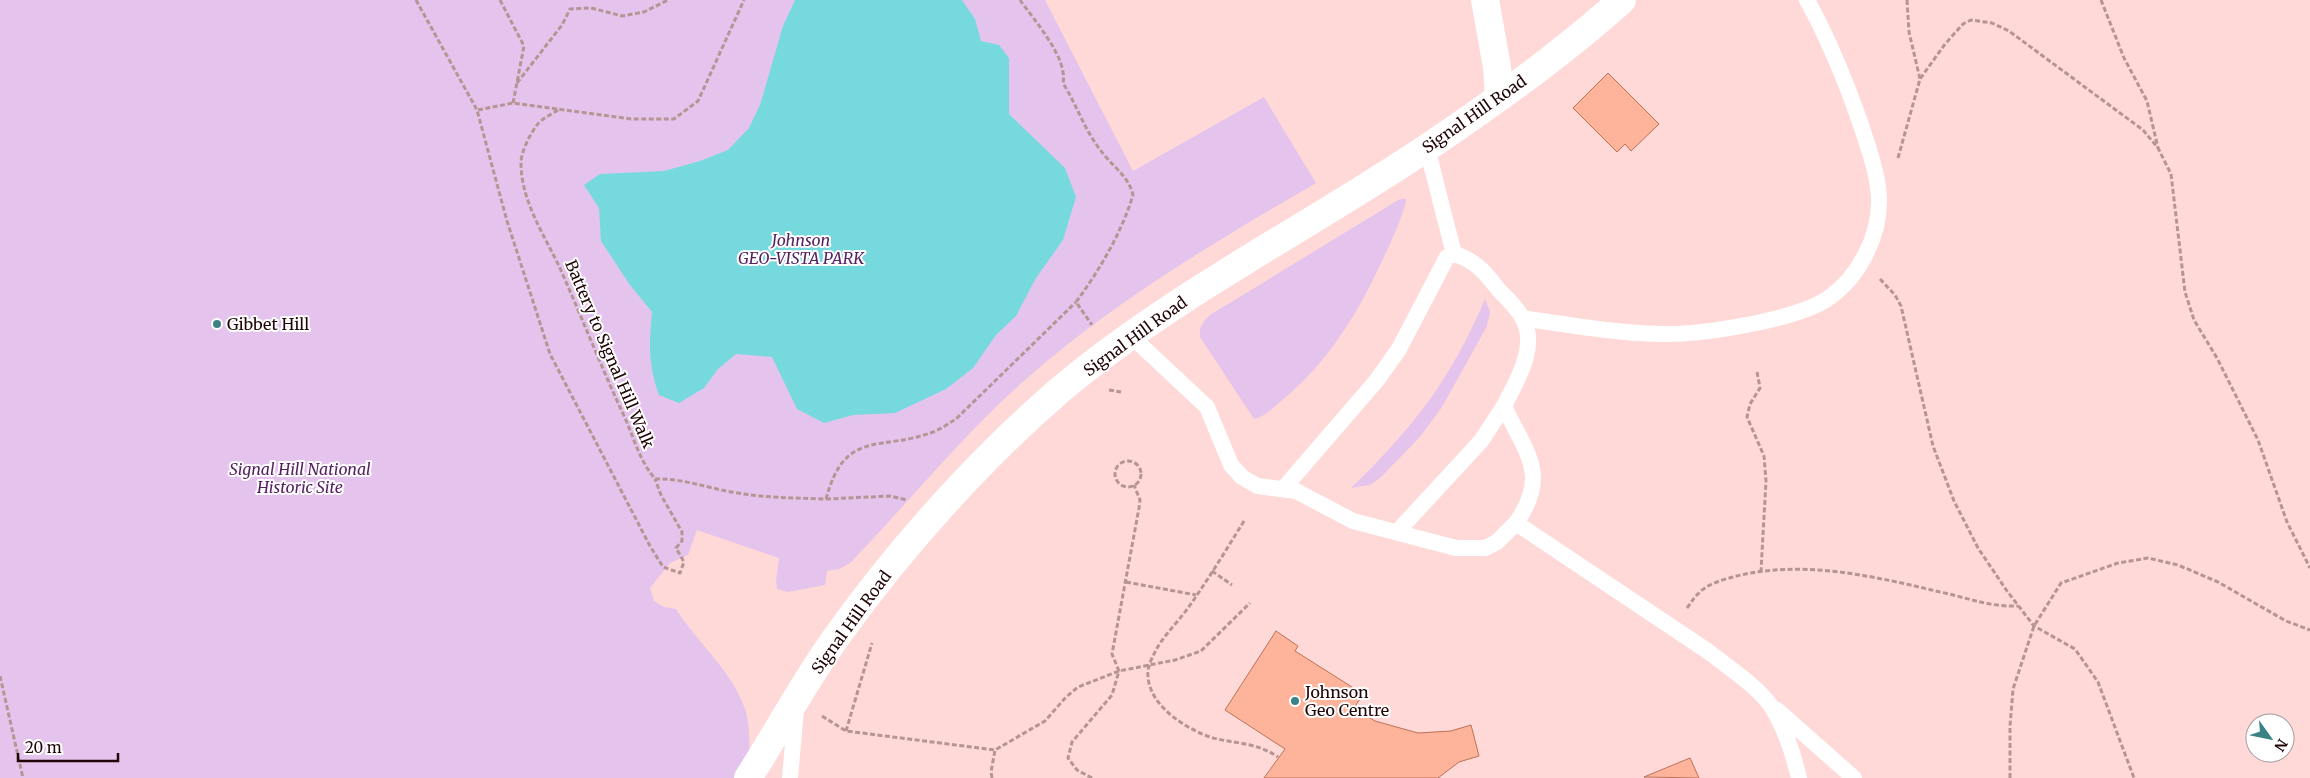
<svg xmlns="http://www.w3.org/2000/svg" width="2310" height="778" font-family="Merriweather,serif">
  <rect width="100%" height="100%" fill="#fed9d8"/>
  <g fill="#e4c4ec">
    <path d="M0,0H1045L1133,171L1264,97L1316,183C1215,242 1113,302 1025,380C962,436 909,502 850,563L839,569L827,571L825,585L788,592L777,589L776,581L779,558L697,530L688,555L670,563L650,588L654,601L664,607L676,609C698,644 731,669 745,709C751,725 749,760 750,778H0Z"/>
    <path d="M1400,199H1406V201C1401,221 1391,242 1382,261C1357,315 1327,364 1280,402C1273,408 1264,417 1254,419L1200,337C1199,326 1203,322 1210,315Z"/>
    <path d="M1485,299L1490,312L1487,326L1442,407L1420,437L1380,478L1370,485L1351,488C1414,427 1451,379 1485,299Z"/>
  </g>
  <path fill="#76d9de" d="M795,0H962L975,19L981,41L999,45L1009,58V114L1065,168L1076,197L1063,240L1036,278L1016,316L996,335L973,368L946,389L895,413L853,415L824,423L797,409L772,357L736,354L718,369L704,388L679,403L659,395C648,364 649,345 652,312L630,285L601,241L599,208L584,185L600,174L664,171L700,161L728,150L749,128L760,105L783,26Z"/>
  <g fill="#feb49b" stroke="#bc7157">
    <polygon points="1608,73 1659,124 1631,151 1625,144 1617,152 1573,108"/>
    <polygon points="1276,631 1298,646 1295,651 1363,694 1354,708 1375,721 1418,733 1451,731 1471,725 1479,756 1459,762 1438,778 1264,778 1285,749 1225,710"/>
    <polygon points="1690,758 1699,778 1644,777"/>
  </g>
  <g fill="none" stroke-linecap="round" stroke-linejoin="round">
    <g stroke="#b69494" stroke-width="3" stroke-dasharray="5 2.5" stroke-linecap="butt">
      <polyline points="416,0 477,110 507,221 550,354 650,546 663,567 680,573 684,562 676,548 682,541 682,532 661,495 655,479"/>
      <polyline points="500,0 524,46 513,103"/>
      <path d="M1020,0C1034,20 1068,58 1063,83C1078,107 1085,133 1106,157C1117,170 1129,178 1133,195C1122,232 1099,271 1076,302L1092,325"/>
      <polyline points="1907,0 1909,32 1920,79"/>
      <polyline points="2101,0 2124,58 2147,101 2158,148"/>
      <polyline points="517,83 562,25 570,9 591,8 622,16 644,12 668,0"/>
      <polyline points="478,110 513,103 631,119 674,119 698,101 744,0"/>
      <path d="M558,110C552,114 541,119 537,125C530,134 521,152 521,163C521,204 548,240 563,275C584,323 603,371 625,418C635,441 639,459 655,479C684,478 709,489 738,493C767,498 796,498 826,499C845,428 880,452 933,432C941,429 949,423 956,419L1076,302"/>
      <polyline points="1898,158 1920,79 1945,44 1963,24 1971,20 1992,23 2009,31 2143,130 2158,148 2171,174 2185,292 2194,320 2217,358 2258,440 2287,522 2310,568"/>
      <polyline points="1880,279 1895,295 1901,306 1933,446 1954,501 1978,548 2007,591 2034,626 2075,649 2098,682 2134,778"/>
      <polyline points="1757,372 1760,388 1750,404 1747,417 1764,456 1766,481 1761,571"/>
      <polyline points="1109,390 1121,392"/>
      <circle cx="1128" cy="474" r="13"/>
      <polyline points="826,499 890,496 907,500"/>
      <path d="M1244,521C1226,550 1208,580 1188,608C1178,622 1164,635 1156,650C1152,658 1147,667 1148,676C1149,701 1175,721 1196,731C1223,746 1250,738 1278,757"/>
      <polyline points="1212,571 1232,585"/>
      <polyline points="1126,582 1196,595"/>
      <path d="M1687,608C1691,603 1694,597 1699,593C1707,584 1722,580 1733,577C1800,559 1874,576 1940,592C1969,598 1988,607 2018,606"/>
      <polyline points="0,676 23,778"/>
      <polyline points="822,716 846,731 995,750"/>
      <polyline points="846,731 872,643"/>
      <polyline points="992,778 991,772 995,750 1045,721 1066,697 1078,687 1119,671 1175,660 1201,651 1250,603"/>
      <polyline points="1092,778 1077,770 1068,758 1072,742 1112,695 1119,671 1112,654 1139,508 1140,500 1134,485"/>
      <polyline points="2010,778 2010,726 2013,689 2034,626 2061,583 2118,563 2148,558 2178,565 2218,582 2286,621 2310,630"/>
    </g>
    <g stroke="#fff" stroke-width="16">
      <polyline points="1427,148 1454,254"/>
      <path d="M1522,318C1569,325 1615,333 1661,334C1701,335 1799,320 1830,297C1859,276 1879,237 1879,202C1879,176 1869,150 1861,125C1846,82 1829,40 1807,0"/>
      <path d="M1131,336L1207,407L1231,465L1242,477L1257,486L1296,491L1353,521L1456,548H1485L1497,542L1516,523L1709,652C1728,667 1757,686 1771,706C1785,727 1793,753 1799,778"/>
      <path d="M1283,489L1377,380L1399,349L1447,257L1454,254C1475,260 1485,272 1498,289C1506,298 1517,307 1523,319C1538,347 1517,380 1504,406C1526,454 1550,474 1516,523"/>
      <polyline points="1397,532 1481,441 1504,406"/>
      <polyline points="1777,710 1854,778"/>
      <polyline points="790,778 796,709"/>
    </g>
    <polyline stroke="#fff" stroke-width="28" points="1485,0 1497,67 1499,96"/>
    <path stroke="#fff" stroke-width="28" d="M748,778C779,730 806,678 840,632C901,547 981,458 1060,390C1173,295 1306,229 1428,147C1495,102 1562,54 1622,0"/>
  </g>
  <g fill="#3a8286" stroke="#fff" stroke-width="2">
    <circle cx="217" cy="324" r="5"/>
    <circle cx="1295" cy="701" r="5"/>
  </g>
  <g text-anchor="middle" stroke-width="4" stroke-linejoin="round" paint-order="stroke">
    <g font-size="16" fill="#200406" stroke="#fff">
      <text transform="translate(1474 114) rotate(-35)" y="6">Signal Hill Road</text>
      <text transform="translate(1135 336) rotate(-36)" y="6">Signal Hill Road</text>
      <text transform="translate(610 354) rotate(67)" y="6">Battery to Signal Hill Walk</text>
      <text transform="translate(851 622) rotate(-54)" y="6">Signal Hill Road</text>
    </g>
    <g font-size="16" font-style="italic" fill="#582164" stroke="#fff">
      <text x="801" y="246">Johnson<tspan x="801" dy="18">GEO-VISTA PARK</tspan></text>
      <text x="300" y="475">Signal Hill National<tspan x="300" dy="18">Historic Site</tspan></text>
    </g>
    <g font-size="16" fill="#200406" stroke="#fff" text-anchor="start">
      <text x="227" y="330">Gibbet Hill</text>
      <text x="1305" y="698">Johnson<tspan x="1305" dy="18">Geo Centre</tspan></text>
    </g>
  </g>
  <g transform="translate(2270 738) rotate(123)"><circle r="24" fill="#ffffff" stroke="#a69b9b"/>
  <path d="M0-4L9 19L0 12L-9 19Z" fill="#3a8286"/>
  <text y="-8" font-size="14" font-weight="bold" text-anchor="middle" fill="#200406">N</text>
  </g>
  <path d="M18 753v8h100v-8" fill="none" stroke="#200406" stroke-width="2.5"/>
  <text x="25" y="753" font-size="15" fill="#200406" stroke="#ffffff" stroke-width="4" paint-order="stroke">20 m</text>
</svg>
